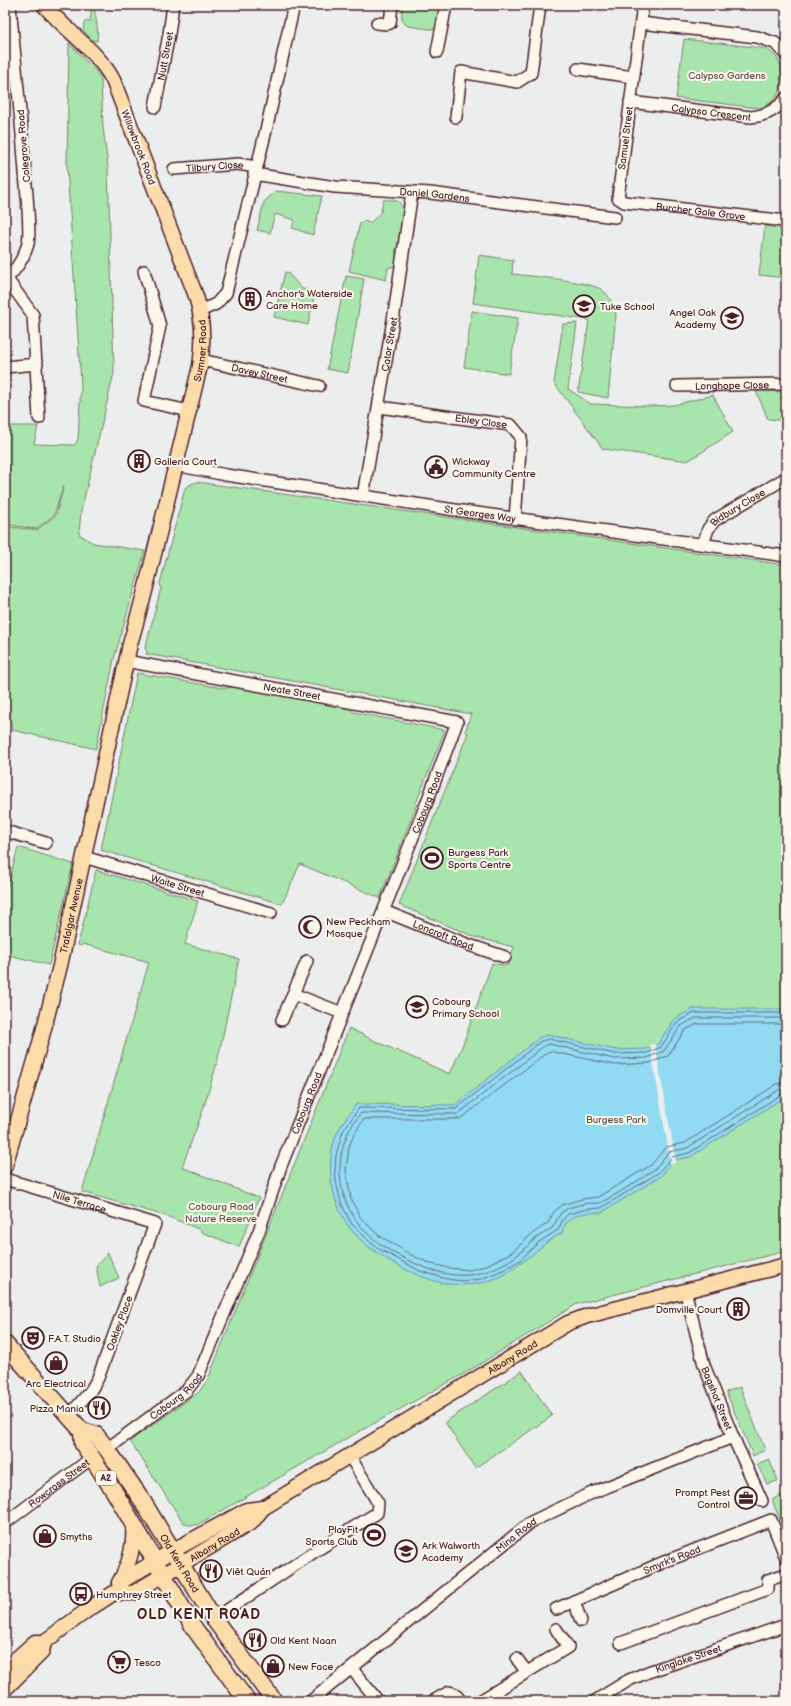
<svg xmlns="http://www.w3.org/2000/svg" width="791" height="1706" font-family="'Balsamiq Sans',sans-serif">
  <rect width="100%" height="100%" fill="#eceeee"/>
  <filter id="ink" filterUnits="userSpaceOnUse"><feTurbulence type="fractalNoise" baseFrequency=".025" numOctaves="2"/><feDisplacementMap in="SourceGraphic" scale="8" xChannelSelector="R" yChannelSelector="G"/><feConvolveMatrix kernelMatrix="1 2 1 2 8 2 1 2 1" color-interpolation-filters="sRGB"/></filter>
  <g filter="url(#ink)">
    <g fill="#a7e5ac" stroke="#78826c">
      <path d="M92,5H94C95,17 99,29 97,41L92,40L83,30L84,23L87,21H90Z"/>
      <path d="M403,5H439L436,30L408,26C399,21 402,13 403,5Z"/>
      <path d="M684,39L762,48C791,55 789,101 759,108L676,98Z"/>
      <polygon points="69,43 96,71 101,78 103,127 108,167 114,373 81,511 79,534 93,543 145,551 114,659 96,749 12,730 10,713 5,712 5,512 10,527 37,530 56,515 64,485 54,515 36,529 10,525 5,509 5,426 38,426 34,444 75,445 78,439 81,385 67,167"/>
      <polygon points="276,191 322,196 313,235 292,228 295,220 275,214 270,233 257,230 264,202"/>
      <path d="M383,200C388,200 395,199 399,202C409,208 399,238 397,248L395,250L397,257L395,266L388,268L386,280L349,271L360,223L364,221L370,223L381,212Z"/>
      <polygon points="765,226 786,229 786,278 759,275"/>
      <path d="M479,255L513,260L512,274C530,276 590,281 602,290C610,295 613,305 616,314L608,398L578,392L589,320L473,303Z"/>
      <polygon points="285,272 288,273 302,289 315,292 308,325 274,317"/>
      <polygon points="346,276 364,279 348,373 327,369"/>
      <polygon points="472,311 518,318 509,374 464,367"/>
      <polygon points="577,323 568,389 591,404 650,406 674,405 713,395 733,432 688,461 603,449 554,383 563,324"/>
      <polygon points="756,391 786,392 786,421 768,419"/>
      <path d="M197,482L786,565V1251L577,1304L467,1372L346,1439L199,1524C193,1526 188,1526 183,1522L130,1441L199,1392L208,1379L349,1028L375,1041L450,1074L463,1044L492,963L507,966L514,947L475,937L399,905L468,733L465,732L471,714L146,654L147,651L145,649L161,588L160,583L185,488L191,484Z"/>
      <polygon points="137,673 223,688 239,687 349,708 353,712 445,730 416,803 417,804 380,898 300,864 282,904 101,850"/>
      <polygon points="18,847 73,864 49,965 5,954 5,897"/>
      <polygon points="96,870 198,901 185,944 239,959 217,1063 202,1113 182,1167 259,1198 239,1247 201,1232 201,1230 169,1217 82,1192 149,962 83,944 81,946 78,945"/>
      <polygon points="108,1253 119,1278 100,1287 96,1266"/>
      <polygon points="522,1371 552,1416 475,1468 445,1422"/>
      <polygon points="740,1387 765,1450 753,1456 726,1392"/>
      <polygon points="769,1459 778,1481 767,1484 757,1464"/>
      <polygon points="781,1495 786,1508 786,1534 773,1503 773,1499"/>
    </g>
    <path fill="#90daf2" stroke="#748fa2" d="M693,1009H786V1096L690,1157L674,1160L661,1176L601,1213C584,1212 566,1214 562,1233C534,1248 514,1277 480,1283C452,1289 423,1279 399,1266C380,1255 359,1243 347,1224C330,1197 324,1159 339,1129C344,1120 351,1112 356,1104L455,1105L540,1037L549,1035L616,1050L646,1049L658,1044L674,1019Z"/>
    <polygon fill="#eceeee" points="652,1044 655,1044 676,1162 671,1165 650,1045"/>
    <g fill="none" stroke-linecap="round" stroke-linejoin="round">
      <g stroke="#666a7b" stroke-width="1">
        <polyline points="786,1013 694,1013 677,1022 661,1047 647,1053 615,1054 549,1039 541,1041 456,1109 359,1108 343,1131 336,1155 335,1170 336,1181 341,1203 351,1223 371,1243 381,1250 420,1271 447,1279 461,1281 481,1279 503,1270 519,1261 539,1242 558,1230 562,1221 568,1214 587,1209 601,1208 658,1173 672,1157 689,1153 782,1094 786,1093"/>
        <path d="M786,1018H695L681,1026L664,1051L647,1058L614,1059L549,1044L544,1046L458,1114L361,1113C343,1134 336,1161 342,1189C349,1219 370,1240 396,1254C439,1277 472,1286 515,1257C522,1252 528,1245 535,1239C540,1235 547,1232 552,1228C556,1224 557,1217 562,1212C568,1207 581,1204 590,1203C593,1203 597,1204 599,1203C605,1202 651,1173 656,1168C660,1164 664,1156 669,1152C674,1150 682,1150 687,1148L780,1089L786,1088"/>
        <polyline points="786,1024 697,1024 685,1030 668,1056 649,1063 615,1065 549,1051 460,1119 364,1119 353,1136 349,1147 346,1170 351,1199 360,1217 378,1235 413,1256 432,1264 449,1268 470,1270 485,1266 512,1252 532,1234 548,1223 554,1212 562,1205 582,1199 598,1197 651,1165 666,1147 685,1143 777,1084 786,1082"/>
      </g>
      <g stroke="#4a1f2b" stroke-width="14">
        <g id="minor">
          <path id="s1" d="M643,5L618,198L624,202L786,221"/>
          <polyline points="377,23 387,24 390,23 392,5"/>
          <polyline points="641,23 757,37 775,43 786,55"/>
          <polyline points="437,52 446,5"/>
          <polyline points="578,69 633,77"/>
          <path id="s2" d="M630,102L751,117C766,116 777,110 786,98"/>
          <path id="s3" d="M155,107L169,34L173,5"/>
          <polyline points="456,117 461,72 517,82 531,73 540,5"/>
          <path id="s4" d="M174,169L238,164L256,167"/>
          <path id="s5" d="M254,174L335,187L430,193L615,217"/>
          <polyline points="144,271 160,326 144,401 189,411"/>
          <polyline points="7,279 33,315 39,418"/>
          <path d="M5,280C15,271 24,258 28,244C31,228 26,189 25,172C21,116 15,60 10,5"/>
          <polyline points="200,311 216,304 226,293 267,126 294,5"/>
          <path id="s6" d="M201,360L319,386"/>
          <polyline points="5,367 37,364"/>
          <path id="s7" d="M677,386L786,384"/>
          <path id="s8" d="M379,407L511,425L521,437L515,519"/>
          <path id="s9" d="M175,465L226,475L455,510L786,556"/>
          <path id="s10" d="M363,496L394,314L412,192"/>
          <path id="s11" d="M703,544L708,529L715,520L784,479"/>
          <polyline points="5,831 46,843"/>
          <path id="s12" d="M84,857L271,913"/>
          <path id="s13" d="M384,911L469,945L505,957"/>
          <polyline points="293,994 307,961"/>
          <polyline points="282,1020 293,994 342,1013"/>
          <path id="s14" d="M5,1179L155,1224L98,1378L91,1390L69,1416"/>
          <path id="s15" d="M685,1290L704,1365L733,1437L762,1501"/>
          <path id="s16" d="M107,1449L186,1391L198,1376L259,1231L281,1166L427,802L457,722L126,661"/>
          <path id="s17" d="M5,1523L93,1457"/>
          <polyline points="574,1601 581,1621"/>
          <path id="s18" d="M556,1609L664,1562L771,1520L786,1558"/>
          <polyline points="214,1619 317,1550 377,1513 378,1503 349,1455"/>
          <polyline points="621,1643 768,1589 768,1580 786,1574"/>
          <polyline points="517,1659 526,1671"/>
          <polyline points="352,1669 378,1701"/>
          <path id="s19" d="M311,1701L531,1522L594,1492L733,1437"/>
          <polyline points="433,1701 449,1692 455,1694 461,1701"/>
          <polyline points="480,1701 568,1647 556,1629"/>
          <path id="s20" d="M595,1701L629,1680L648,1672L786,1625"/>
        </g>
      </g>
      <g stroke="#4a1f2b" stroke-width="17">
        <g id="major">
          <path id="s21" d="M5,1166L42,1036L60,966L130,644L145,591L200,366C204,342 203,319 196,296L113,80C97,50 66,31 44,5"/>
          <polyline points="119,1583 172,1551 247,1510 263,1508"/>
          <path d="M119,1583C129,1564 135,1547 133,1525"/>
          <polyline points="5,1669 35,1642 44,1642"/>
          <path id="s22" d="M5,1689L42,1652L44,1642L89,1609L114,1593H133L252,1522L263,1508L568,1323L587,1316L786,1265"/>
        </g>
      </g>
      <g stroke="#4a1f2b" stroke-width="19">
        <g id="highway">
          <path id="s23" d="M5,1344L82,1431L96,1435L107,1449L140,1497L214,1619L274,1701"/>
          <polyline points="82,1431 83,1444 114,1491 194,1628 247,1701"/>
        </g>
      </g>
      <use href="#minor" stroke="#fbf7ec" stroke-width="11"/>
      <use href="#major" stroke="#fddcac" stroke-width="14"/>
      <use href="#highway" stroke="#fddcac" stroke-width="16"/>
    </g>
  </g>
  <defs>
    <g id="building-ring" transform="scale(1.15)"><circle r="9.5" fill="#fbf7ec" stroke="#4a1f2b" stroke-width="1.5"/><path d="M-4-6H4V6H1V3H-1V6H-4ZM-2.5-4.3h1.7v1.8h-1.7ZM.8-4.3h1.7v1.8H.8ZM-2.5-1h1.7V.8h-1.7ZM.8-1h1.7V.8H.8Z" fill="#4a1f2b"/></g>
    <g id="school-ring" transform="scale(1.15)"><circle r="9.5" fill="#fbf7ec" stroke="#4a1f2b" stroke-width="1.5"/><path d="M0-5L7-2L0 1L-7-2ZM-4 1L0 2.5L4 1V4Q0 6-4 4Z" fill="#4a1f2b"/></g>
    <g id="civic-ring" transform="scale(1.15)"><circle r="9.5" fill="#fbf7ec" stroke="#4a1f2b" stroke-width="1.5"/><path d="M-.6-6.5H3V-4.5H.6V-3L4-1V1h2V6H-6V1h2V-1L-.6-3ZM-1.2 2.5V6h2.4V2.5Z" fill="#4a1f2b"/></g>
    <g id="stadium-ring" transform="scale(1.15)"><circle r="9.5" fill="#fbf7ec" stroke="#4a1f2b" stroke-width="1.5"/><path d="M0-5a6.5 5 0 1 0 0 10a6.5 5 0 1 0 0-10ZM-3.5-1.8h7v3.6h-7Z" fill="#4a1f2b"/></g>
    <g id="mosque-ring" transform="scale(1.15)"><circle r="9.5" fill="#fbf7ec" stroke="#4a1f2b" stroke-width="1.5"/><path d="M3.5-4.9A6 6 0 1 0 3.5 4.9A5 5 0 1 1 3.5-4.9Z" fill="#4a1f2b"/></g>
    <g id="theatre-ring" transform="scale(1.15)"><circle r="9.5" fill="#fbf7ec" stroke="#4a1f2b" stroke-width="1.5"/><path d="M-5-5.5Q0-4 5-5.5V0Q5 5 0 6Q-5 5-5 0ZM-3.3-2.5H-1v1.5H-3.3ZM1-2.5H3.3v1.5H1ZM-2.8 1Q0 5.5 2.8 1Z" fill="#4a1f2b"/></g>
    <g id="shop-ring" transform="scale(1.15)"><circle r="9.5" fill="#fbf7ec" stroke="#4a1f2b" stroke-width="1.5"/><path d="M-5-2.5h2.3a2.7 3.5 0 0 1 5.4 0H5L5.5 6h-11ZM-1.5-2.5h3a1.5 2.3 0 0 0-3 0Z" fill="#4a1f2b"/></g>
    <g id="restaurant-ring" transform="scale(1.15)"><circle r="9.5" fill="#fbf7ec" stroke="#4a1f2b" stroke-width="1.5"/><path d="M-5-6h1v4h1v-4h1v4h1v-4h1v5L-1.5 .5V6h-2V.5L-5-1ZM5-6V6H3V1.5H1.5Q1.5-4 5-6Z" fill="#4a1f2b"/></g>
    <g id="office-ring" transform="scale(1.15)"><circle r="9.5" fill="#fbf7ec" stroke="#4a1f2b" stroke-width="1.5"/><path d="M-6-3h4V-5.5h4V-3h4V5H-6ZM-1-4.5V-3h2v-1.5ZM-6 0V1H6V0Z" fill="#4a1f2b"/></g>
    <g id="bus-ring" transform="scale(1.15)"><circle r="9.5" fill="#fbf7ec" stroke="#4a1f2b" stroke-width="1.5"/><path d="M-5-6H5V4H4V6H2V4H-2V6H-4V4H-5ZM-3.5-4V0h7V-4ZM-3.5 1.2v1.5H-2V1.2ZM2 1.2v1.5H3.5V1.2Z" fill="#4a1f2b"/></g>
    <g id="supermarket-ring" transform="scale(1.15)"><circle r="9.5" fill="#fbf7ec" stroke="#4a1f2b" stroke-width="1.5"/><path d="M-6-5.5h2.5l.6 2H6L4.5 2H-2.5L-4.4-4H-6ZM-1.5 3.2a1.3 1.3 0 1 0 .1 0ZM3 3.2a1.3 1.3 0 1 0 .1 0Z" fill="#4a1f2b"/></g>
  </defs>
  <g fill-rule="evenodd">
    <use href="#building-ring" x="250" y="299"/>
    <use href="#school-ring" x="584" y="306"/>
    <use href="#school-ring" x="732" y="318"/>
    <use href="#building-ring" x="139" y="461"/>
    <use href="#civic-ring" x="436" y="467"/>
    <use href="#stadium-ring" x="432" y="858"/>
    <use href="#mosque-ring" x="310" y="927"/>
    <use href="#school-ring" x="417" y="1007"/>
    <use href="#building-ring" x="738" y="1309"/>
    <use href="#theatre-ring" x="33" y="1338"/>
    <use href="#shop-ring" x="56" y="1363"/>
    <use href="#restaurant-ring" x="99" y="1408"/>
    <use href="#office-ring" x="746" y="1498"/>
    <use href="#stadium-ring" x="374" y="1535"/>
    <use href="#shop-ring" x="45" y="1536"/>
    <use href="#school-ring" x="406" y="1551"/>
    <use href="#restaurant-ring" x="211" y="1571"/>
    <use href="#bus-ring" x="81" y="1594"/>
    <use href="#restaurant-ring" x="255" y="1640"/>
    <use href="#supermarket-ring" x="119" y="1662"/>
    <use href="#shop-ring" x="273" y="1666"/>
  </g>
  <g text-anchor="middle" stroke-width="4" stroke-linejoin="round" paint-order="stroke">
    <rect fill="#fbf7ec" stroke="#7f6065" stroke-width="1" x="96" y="1471" width="20" height="14" rx="3"/>
    <g font-size="9" font-weight="bold" fill="#4a1f2b">
      <text x="106" y="1481">A2</text>
    </g>
    <g font-size="10" fill="#4a1f2b" stroke="#fbf7ec">
      <text dy="4" stroke="none"><textPath href="#s3" startOffset="52">Nutt Street</textPath></text>
      <text dy="4" stroke="none"><textPath href="#s2" startOffset="82">Calypso Crescent</textPath></text>
      <text transform="translate(625 138) rotate(-83)" y="4">Samuel Street</text>
      <text transform="translate(23 146) rotate(-95)" y="4">Colegrove Road</text>
      <text transform="translate(139 147) rotate(69)" y="4">Willowbrook Road</text>
      <text dy="4" stroke="none"><textPath href="#s4" startOffset="41">Tilbury Close</textPath></text>
      <text dy="4" stroke="none"><textPath href="#s5" startOffset="182">Daniel Gardens</textPath></text>
      <text dy="4" stroke="none"><textPath href="#s1" startOffset="279">Burcher Gale Grove</textPath></text>
      <text dy="4" stroke="none"><textPath href="#s10" startOffset="154">Cator Street</textPath></text>
      <text dy="4" stroke="none"><textPath href="#s21" startOffset="839">Sumner Road</textPath></text>
      <text dy="4" stroke="none"><textPath href="#s6" startOffset="60">Davey Street</textPath></text>
      <text dy="4" stroke="none"><textPath href="#s7" startOffset="55">Longhope Close</textPath></text>
      <text dy="4" stroke="none"><textPath href="#s8" startOffset="103">Ebley Close</textPath></text>
      <text dy="4" stroke="none"><textPath href="#s11" startOffset="53">Bidbury Close</textPath></text>
      <text dy="4" stroke="none"><textPath href="#s9" startOffset="309">St Georges Way</textPath></text>
      <text transform="translate(292 691) rotate(10)" y="4">Neate Street</text>
      <text dy="4" stroke="none"><textPath href="#s16" startOffset="735">Cobourg Road</textPath></text>
      <text dy="4" stroke="none"><textPath href="#s12" startOffset="98">Waite Street</textPath></text>
      <text dy="4" stroke="none"><textPath href="#s21" startOffset="259">Trafalgar Avenue</textPath></text>
      <text dy="4" stroke="none"><textPath href="#s13" startOffset="64">Loncroft Road</textPath></text>
      <text dy="4" stroke="none"><textPath href="#s16" startOffset="411">Cobourg Road</textPath></text>
      <text dy="4" stroke="none"><textPath href="#s14" startOffset="78">Nile Terrace</textPath></text>
      <text transform="translate(119 1323) rotate(-70)" y="4">Oakley Place</text>
      <text dy="4" stroke="none"><textPath href="#s22" startOffset="615">Albany Road</textPath></text>
      <text dy="4" stroke="none"><textPath href="#s16" startOffset="87">Cobourg Road</textPath></text>
      <text dy="4" stroke="none"><textPath href="#s15" startOffset="113">Bagshot Street</textPath></text>
      <text dy="4" stroke="none"><textPath href="#s17" startOffset="67">Rowcross Street</textPath></text>
      <text dy="4" stroke="none"><textPath href="#s19" startOffset="264">Mina Road</textPath></text>
      <text dy="4" stroke="none"><textPath href="#s22" startOffset="262">Albany Road</textPath></text>
      <text dy="4" stroke="none"><textPath href="#s18" startOffset="126">Smyrk's Road</textPath></text>
      <text dy="4" stroke="none"><textPath href="#s23" startOffset="284">Old Kent Road</textPath></text>
      <text dy="4" stroke="none"><textPath href="#s20" startOffset="103">Kinglake Street</textPath></text>
    </g>
    <g font-size="10" fill="#61504b" stroke="#fbf7ec">
      <text x="727" y="79">Calypso Gardens</text>
      <text x="616" y="1123">Burgess Park</text>
      <text x="221" y="1210">Cobourg Road<tspan x="221" dy="12">Nature Reserve</tspan></text>
    </g>
    <g font-size="10" fill="#4a1f2b" stroke="#fbf7ec" text-anchor="start">
      <text x="266" y="297">Anchor's Waterside<tspan x="266" dy="12">Care Home</tspan></text>
      <text x="600" y="310">Tuke School</text>
      <text x="716" y="316" text-anchor="end">Angel Oak<tspan x="716" dy="12">Academy</tspan></text>
      <text x="154" y="465">Galleria Court</text>
      <text x="452" y="465">Wickway<tspan x="452" dy="12">Community Centre</tspan></text>
      <text x="448" y="856">Burgess Park<tspan x="448" dy="12">Sports Centre</tspan></text>
      <text x="326" y="925">New Peckham<tspan x="326" dy="12">Mosque</tspan></text>
      <text x="432" y="1005">Cobourg<tspan x="432" dy="12">Primary School</tspan></text>
      <text x="722" y="1313" text-anchor="end">Domville Court</text>
      <text x="48" y="1342">F.A.T. Studio</text>
      <text x="56" y="1387" text-anchor="middle">Arc Electrical</text>
      <text x="84" y="1412" text-anchor="end">Pizza Mania</text>
      <text x="730" y="1496" text-anchor="end">Prompt Pest<tspan x="730" dy="12">Control</tspan></text>
      <text x="358" y="1533" text-anchor="end">PlayFit<tspan x="358" dy="12">Sports Club</tspan></text>
      <text x="60" y="1540">Smyths</text>
      <text x="422" y="1549">Ark Walworth<tspan x="422" dy="12">Academy</tspan></text>
      <text x="226" y="1575">Viêt Quán</text>
      <text x="96" y="1598">Humphrey Street</text>
      <text x="270" y="1644">Old Kent Naan</text>
      <text x="134" y="1666">Tesco</text>
      <text x="288" y="1670">New Face</text>
    </g>
    <g font-size="14" font-weight="bold" letter-spacing="1" fill="#4a1f2b" stroke="#fbf7ec">
      <text x="199" y="1619">OLD KENT ROAD</text>
    </g>
  </g>
  <rect width="791" height="1706" fill="none" stroke="#fbf7ec" stroke-width="20"/>
  <rect x="10" y="10" width="771" height="1686" fill="none" stroke="#4a1f2b" stroke-width="1.5" filter="url(#ink)"/>
</svg>
